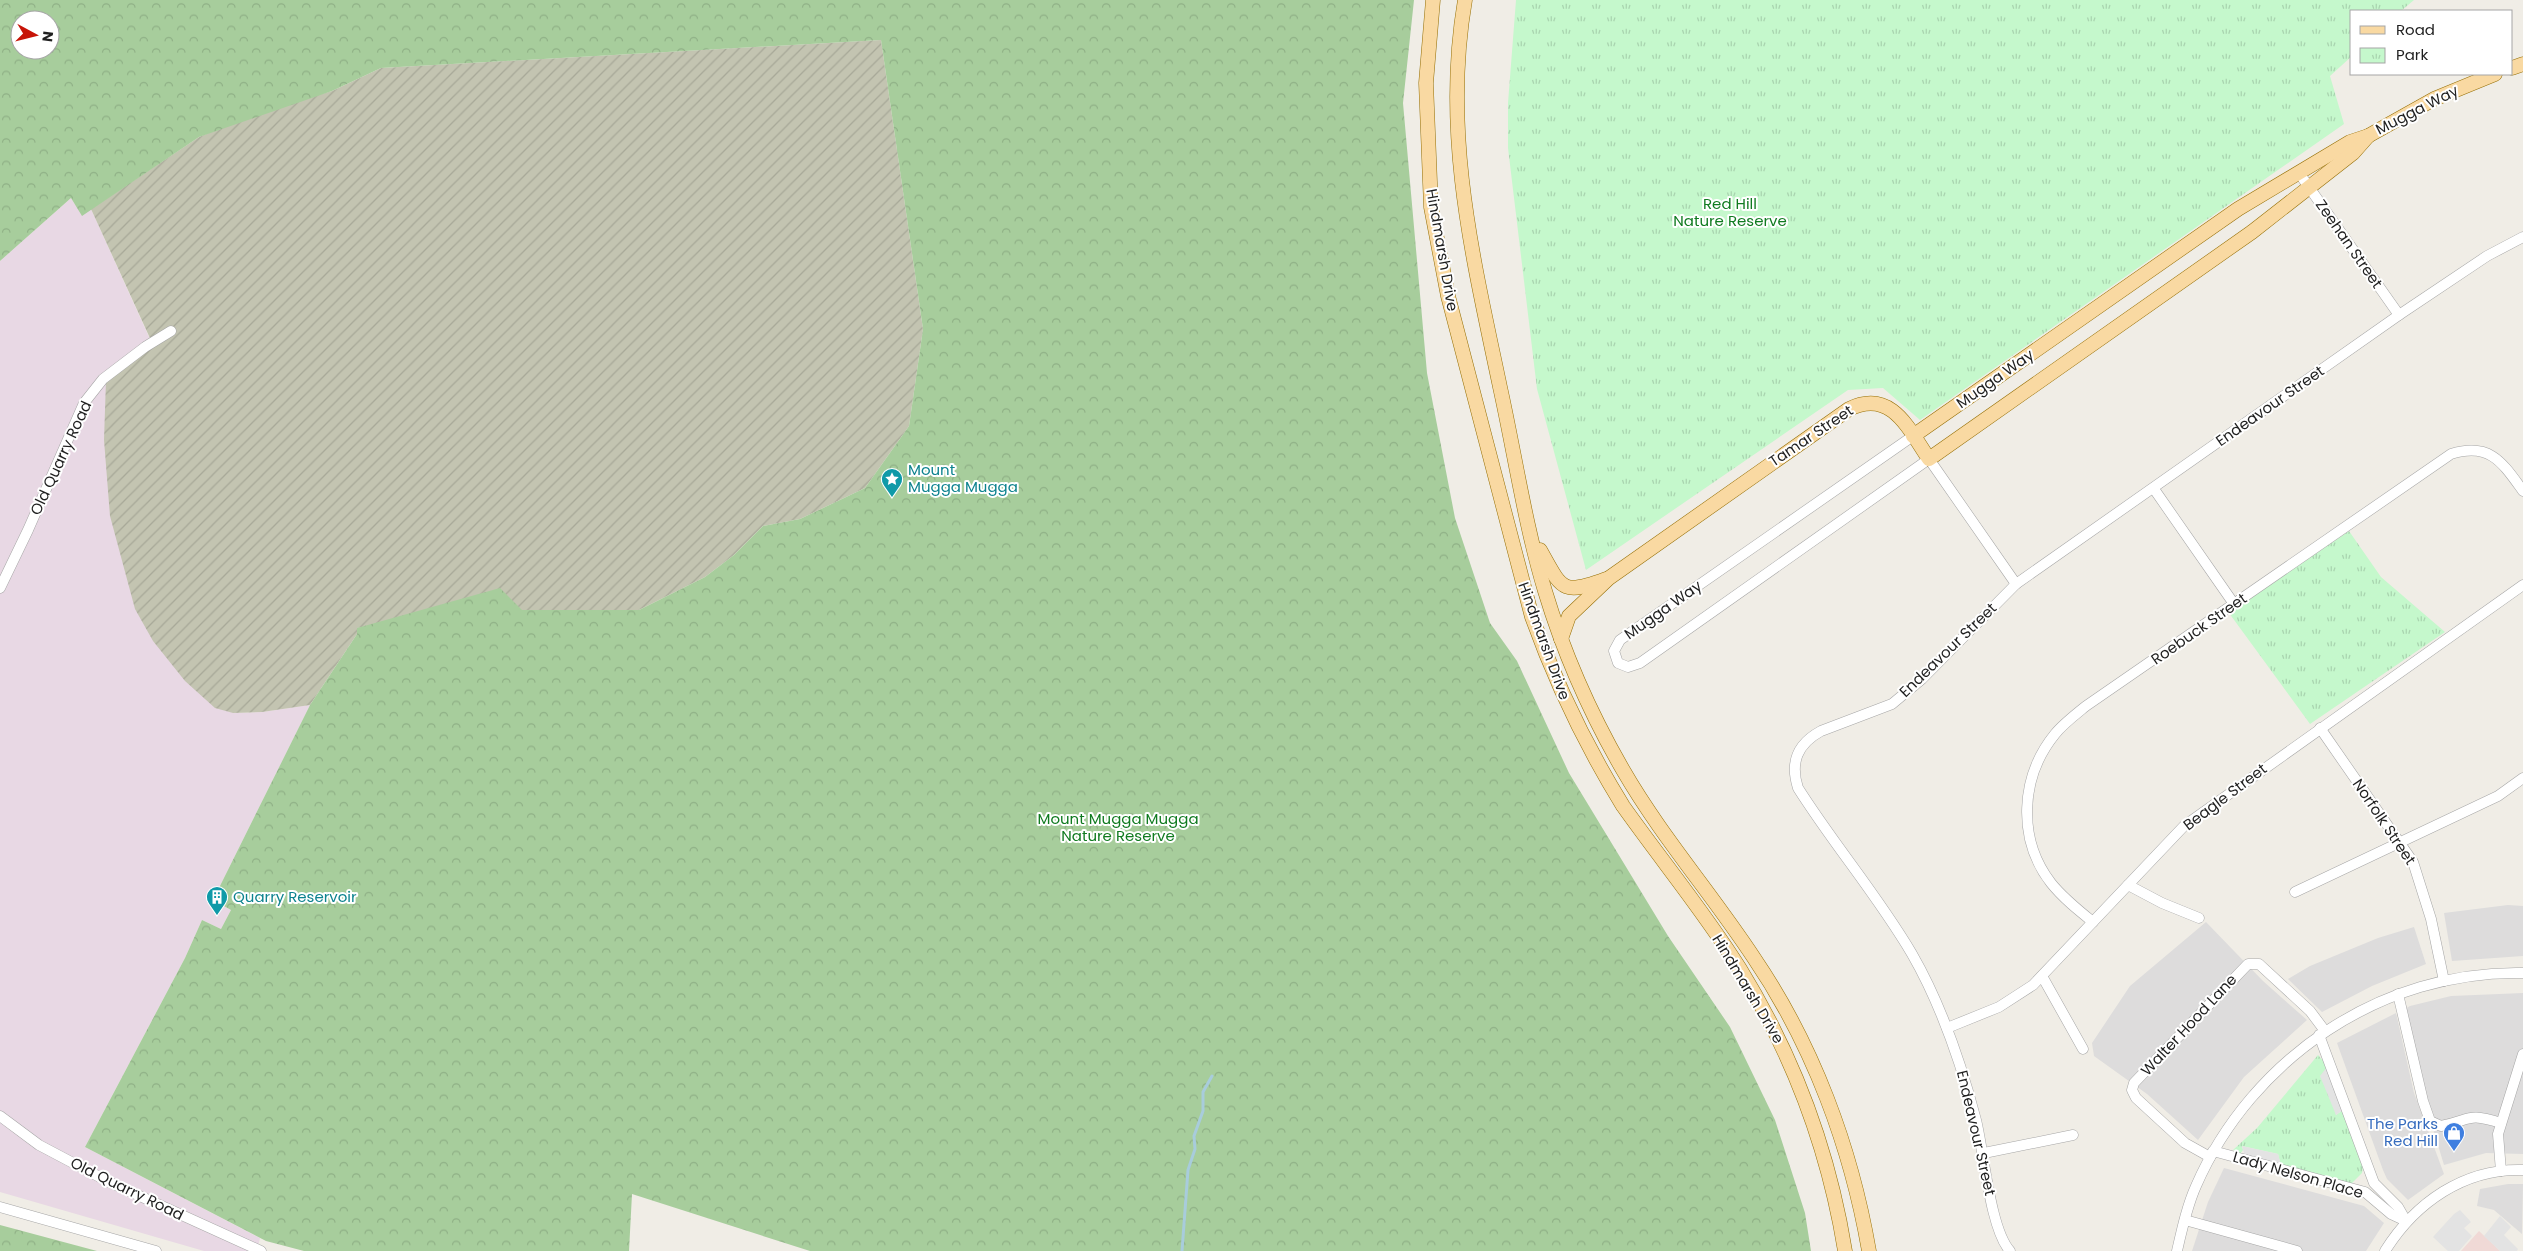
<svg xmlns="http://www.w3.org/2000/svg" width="2523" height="1251" font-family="Poppins,sans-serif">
  <defs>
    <pattern id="construction-furrows" width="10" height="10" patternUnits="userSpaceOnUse" patternTransform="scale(1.25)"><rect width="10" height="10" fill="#c3c4b1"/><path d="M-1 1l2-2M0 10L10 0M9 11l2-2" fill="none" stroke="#a7a898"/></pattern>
    <pattern id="forest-crowns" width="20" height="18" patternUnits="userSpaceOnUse" patternTransform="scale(1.25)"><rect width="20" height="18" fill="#a7cd9c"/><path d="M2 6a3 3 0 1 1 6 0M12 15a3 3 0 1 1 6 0" fill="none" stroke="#8fb086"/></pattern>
    <pattern id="park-tufts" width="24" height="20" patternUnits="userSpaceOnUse" patternTransform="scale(1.25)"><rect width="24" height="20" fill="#c5f8cc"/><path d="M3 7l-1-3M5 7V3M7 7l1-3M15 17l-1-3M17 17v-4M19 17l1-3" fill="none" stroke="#a9d4af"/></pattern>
  </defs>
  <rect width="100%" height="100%" fill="#f0ede6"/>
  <g fill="#dddcdc">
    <polygon points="2508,905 2523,906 2523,956 2452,961 2444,913"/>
    <polygon points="2206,922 2263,981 2307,1020 2244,1077 2198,1140 2147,1094 2094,1056 2092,1043 2130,986"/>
    <polygon points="2414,927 2426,964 2372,986 2322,1012 2288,979 2310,966 2378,938"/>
    <polygon points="2523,993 2523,1154 2486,1153 2444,1165 2398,1013 2410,1006 2451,996"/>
    <polygon points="2396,1013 2414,1093 2444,1174 2408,1200 2387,1179 2383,1170 2337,1043"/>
    <polygon points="2224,1168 2364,1206 2384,1223 2366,1251 2192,1251 2208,1202"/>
    <polygon points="2508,1184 2523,1184 2522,1234 2494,1210 2477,1206 2480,1189"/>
  </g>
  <polygon fill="#f0d9d6" points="2479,1231 2500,1251 2461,1251"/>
  <polygon fill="#e8d8e4" points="71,198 82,215 91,209 154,348 233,713 262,712 310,705 213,900 231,910 221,929 202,920 185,958 85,1147 260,1238 257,1251 204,1251 0,1192 0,261"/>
  <polygon fill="url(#construction-furrows)" points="881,40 923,329 909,426 865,488 800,519 763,526 734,555 705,577 639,610 521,610 357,628 357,634 310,705 262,712 233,713 215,708 185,681 153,641 135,609 110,516 104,440 106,380 154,347 91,209 199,137 258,112 332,91 381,68"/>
  <g fill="url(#forest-crowns)" fill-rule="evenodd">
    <path d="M0,0H1414L1403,103L1427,373L1455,518L1490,623L1517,661L1569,773L1668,936L1730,1027L1775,1120L1805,1213L1811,1251H810L632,1194L629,1251H304L266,1241L85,1147L185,958L202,920L221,929L231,910L213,900L310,705L357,634V628L500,588L522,610H639L705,577L734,555L763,526L800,519L865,488L909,426L923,329L881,40L381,68L332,91L199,137L82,216L71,198L0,261ZM20,20H50V50H20Z"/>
    <polygon points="0,1225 97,1251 0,1251"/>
  </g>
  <g fill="url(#park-tufts)">
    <polygon points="1516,0 2414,0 2401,11 2352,11 2352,56 2330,76 2344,124 1920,420 1883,388 1848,390 1586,570 1537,389 1508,148 1508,103"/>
    <polygon points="2349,531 2381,577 2445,632 2310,724 2229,613"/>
    <polygon points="2318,1055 2326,1064 2336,1115 2343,1110 2363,1167 2362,1173 2352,1183 2346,1183 2281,1166 2278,1154 2242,1146 2243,1150 2240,1154 2233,1150 2257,1128"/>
  </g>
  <g fill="#e3e3e3">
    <polygon points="2327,1067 2343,1110 2336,1115 2320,1076"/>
    <polygon points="2242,1146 2278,1154 2281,1165 2245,1156"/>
    <polygon points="2460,1210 2471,1222 2464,1228 2472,1236 2459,1251 2448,1251 2433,1237 2454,1214"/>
    <polygon points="2500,1216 2511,1227 2504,1235 2518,1249 2517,1251 2500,1251 2484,1236"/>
  </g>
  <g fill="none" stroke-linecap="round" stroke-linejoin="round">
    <polyline stroke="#a8ccdc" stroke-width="3" points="1182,1251 1188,1170 1195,1149 1194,1136 1203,1111 1203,1092 1212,1076"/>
    <g stroke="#a6a6a6" stroke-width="11">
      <g id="minor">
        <polyline points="2299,173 2399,315"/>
        <polyline points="1913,436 1620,640 1614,651 1618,663 1628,667 1640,663 1929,459 2016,584"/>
        <polyline points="2154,489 2234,604"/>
        <polyline points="0,588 28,530 84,403 103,379 145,347 171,331"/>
        <polyline points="2320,728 2413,862 2431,919 2444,981"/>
        <polyline points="2128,885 2162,903 2199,918"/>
        <polyline points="2295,892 2498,796 2523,778"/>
        <path d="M2093,922C2078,910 2063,898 2051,883C2017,839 2020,777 2055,734C2063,724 2075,715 2086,706L2451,454C2490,442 2502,462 2523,491"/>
        <polyline points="2042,976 2083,1049"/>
        <path d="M2398,994L2423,1101L2430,1121L2441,1126C2472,1120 2466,1112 2501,1123"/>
        <polyline points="1947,1028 1999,1007 2033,985 2184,826 2523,585"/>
        <polyline points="2319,1035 2374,1183 2398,1207 2406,1221"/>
        <polyline points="0,1116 39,1145 109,1182 261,1251"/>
        <polyline points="2213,1151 2365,1192 2391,1214 2406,1221"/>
        <polyline points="1984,1153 2073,1135"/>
        <polyline points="2210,1157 2185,1143 2136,1098 2132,1090 2134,1083 2248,964 2259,964 2310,1011 2325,1031"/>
        <polyline points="2501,1171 2498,1134 2523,1054"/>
        <polyline points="0,1207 156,1251"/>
        <polyline points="2185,1220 2297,1251"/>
        <path d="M2010,1251C1990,1229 1984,1152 1976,1120C1961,1063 1942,1006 1912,954C1878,896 1834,845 1798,788C1790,763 1797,744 1821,731L1892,704L1922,679L2016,584L2399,315L2487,256L2523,237"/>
        <path d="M2177,1251C2182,1229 2187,1206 2196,1186C2252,1058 2382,970 2523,973"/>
        <path d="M2385,1251C2415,1203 2464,1168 2523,1170"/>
      </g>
    </g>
    <g stroke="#956f05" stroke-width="15">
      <g id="major">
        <path d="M1433,0L1426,83L1431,207L1448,296L1532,617C1556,684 1586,746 1623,806C1662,861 1705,913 1740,969C1793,1055 1829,1152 1845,1251"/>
        <path d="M1465,0C1442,133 1473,258 1500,387C1515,455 1525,525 1545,591C1564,654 1590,713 1623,770C1661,836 1712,894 1754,958C1813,1045 1851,1147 1869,1251"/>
        <polyline points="2512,68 2523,64"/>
        <polyline points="1913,436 2238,209 2350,142 2368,136 2434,99 2495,74"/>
        <path d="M1540,550C1562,589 1561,596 1606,579"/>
        <path d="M1561,639L1569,616L1609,578L1849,409C1892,388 1909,430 1929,459L2252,232L2353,153L2368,136"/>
      </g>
    </g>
    <use href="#minor" stroke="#fff" stroke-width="10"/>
    <use href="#major" stroke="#f9d9a2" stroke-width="14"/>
  </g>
  <defs>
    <g id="sight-pin" transform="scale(1.125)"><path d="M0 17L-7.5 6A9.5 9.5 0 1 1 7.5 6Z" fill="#0f9aa8" stroke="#fff"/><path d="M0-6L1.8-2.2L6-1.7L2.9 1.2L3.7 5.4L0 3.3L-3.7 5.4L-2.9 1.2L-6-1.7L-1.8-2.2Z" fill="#fff"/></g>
    <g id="building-pin" transform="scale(1.125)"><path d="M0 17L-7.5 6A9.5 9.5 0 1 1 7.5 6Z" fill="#0f9aa8" stroke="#fff"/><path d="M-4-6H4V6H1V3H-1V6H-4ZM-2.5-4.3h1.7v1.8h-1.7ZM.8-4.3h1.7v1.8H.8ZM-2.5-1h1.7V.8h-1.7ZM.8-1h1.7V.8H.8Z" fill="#fff"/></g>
    <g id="shop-pin" transform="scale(1.125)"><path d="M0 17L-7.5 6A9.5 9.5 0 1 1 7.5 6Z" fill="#3f7fe0" stroke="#fff"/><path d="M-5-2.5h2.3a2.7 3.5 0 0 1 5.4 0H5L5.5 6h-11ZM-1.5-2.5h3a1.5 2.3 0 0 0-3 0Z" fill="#fff"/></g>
  </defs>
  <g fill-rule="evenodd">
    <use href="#sight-pin" x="892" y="479"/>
    <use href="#building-pin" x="217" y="897"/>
    <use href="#shop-pin" x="2454" y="1133"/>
  </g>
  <g text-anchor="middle" stroke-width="4" stroke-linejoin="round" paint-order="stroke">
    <g font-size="15" fill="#1f1f1f" stroke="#fff">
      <text transform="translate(2417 110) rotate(-27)" y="5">Mugga Way</text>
      <text transform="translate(2349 244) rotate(55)" y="5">Zeehan Street</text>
      <text transform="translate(1442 250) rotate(80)" y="5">Hindmarsh Drive</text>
      <text transform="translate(1995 379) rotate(-35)" y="5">Mugga Way</text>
      <text transform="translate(2270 406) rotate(-35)" y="5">Endeavour Street</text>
      <text transform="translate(1811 436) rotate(-34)" y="5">Tamar Street</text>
      <text transform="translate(61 458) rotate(-65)" y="5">Old Quarry Road</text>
      <text transform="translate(1663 610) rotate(-35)" y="5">Mugga Way</text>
      <text transform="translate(2199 629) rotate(-35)" y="5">Roebuck Street</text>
      <text transform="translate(1544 641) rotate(70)" y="5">Hindmarsh Drive</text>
      <text transform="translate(1948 650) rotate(-44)" y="5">Endeavour Street</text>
      <text transform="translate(2225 797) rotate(-37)" y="5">Beagle Street</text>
      <text transform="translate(2384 822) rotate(56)" y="5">Norfolk Street</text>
      <text transform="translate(1748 989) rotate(59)" y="5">Hindmarsh Drive</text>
      <text transform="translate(2189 1025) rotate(-47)" y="5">Walter Hood Lane</text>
      <text transform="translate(1976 1133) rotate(77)" y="5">Endeavour Street</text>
      <text transform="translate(2298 1175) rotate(16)" y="5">Lady Nelson Place</text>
      <text transform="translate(127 1189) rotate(26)" y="5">Old Quarry Road</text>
    </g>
    <g font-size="15" fill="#107b20" stroke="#fff">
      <text x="1730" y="209">Red Hill<tspan x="1730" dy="17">Nature Reserve</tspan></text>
      <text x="1118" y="824">Mount Mugga Mugga<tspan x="1118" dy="17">Nature Reserve</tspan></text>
    </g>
    <g font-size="15" fill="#0d838f" stroke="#fff" text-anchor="start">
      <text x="908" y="475">Mount<tspan x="908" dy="17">Mugga Mugga</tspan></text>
      <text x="233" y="902">Quarry Reservoir</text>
    </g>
    <g font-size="15" fill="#366cbe" stroke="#fff" text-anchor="end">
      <text x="2438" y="1129">The Parks<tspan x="2438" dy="17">Red Hill</tspan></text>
    </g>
  </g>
  <rect x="2350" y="10" width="162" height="65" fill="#ffffff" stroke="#a5a5a5"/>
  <rect x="2360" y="26" width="25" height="8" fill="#f9d9a2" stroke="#a5a5a5"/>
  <text x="2396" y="35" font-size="15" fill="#1f1f1f">Road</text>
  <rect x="2360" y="48" width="25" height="15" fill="url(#park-tufts)" stroke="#a5a5a5"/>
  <text x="2396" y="60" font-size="15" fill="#1f1f1f">Park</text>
  <g transform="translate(35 35) rotate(97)"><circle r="24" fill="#ffffff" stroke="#a5a5a5"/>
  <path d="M0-4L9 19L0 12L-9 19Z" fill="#c71407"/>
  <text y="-8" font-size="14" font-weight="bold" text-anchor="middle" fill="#1f1f1f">N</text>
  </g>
</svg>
